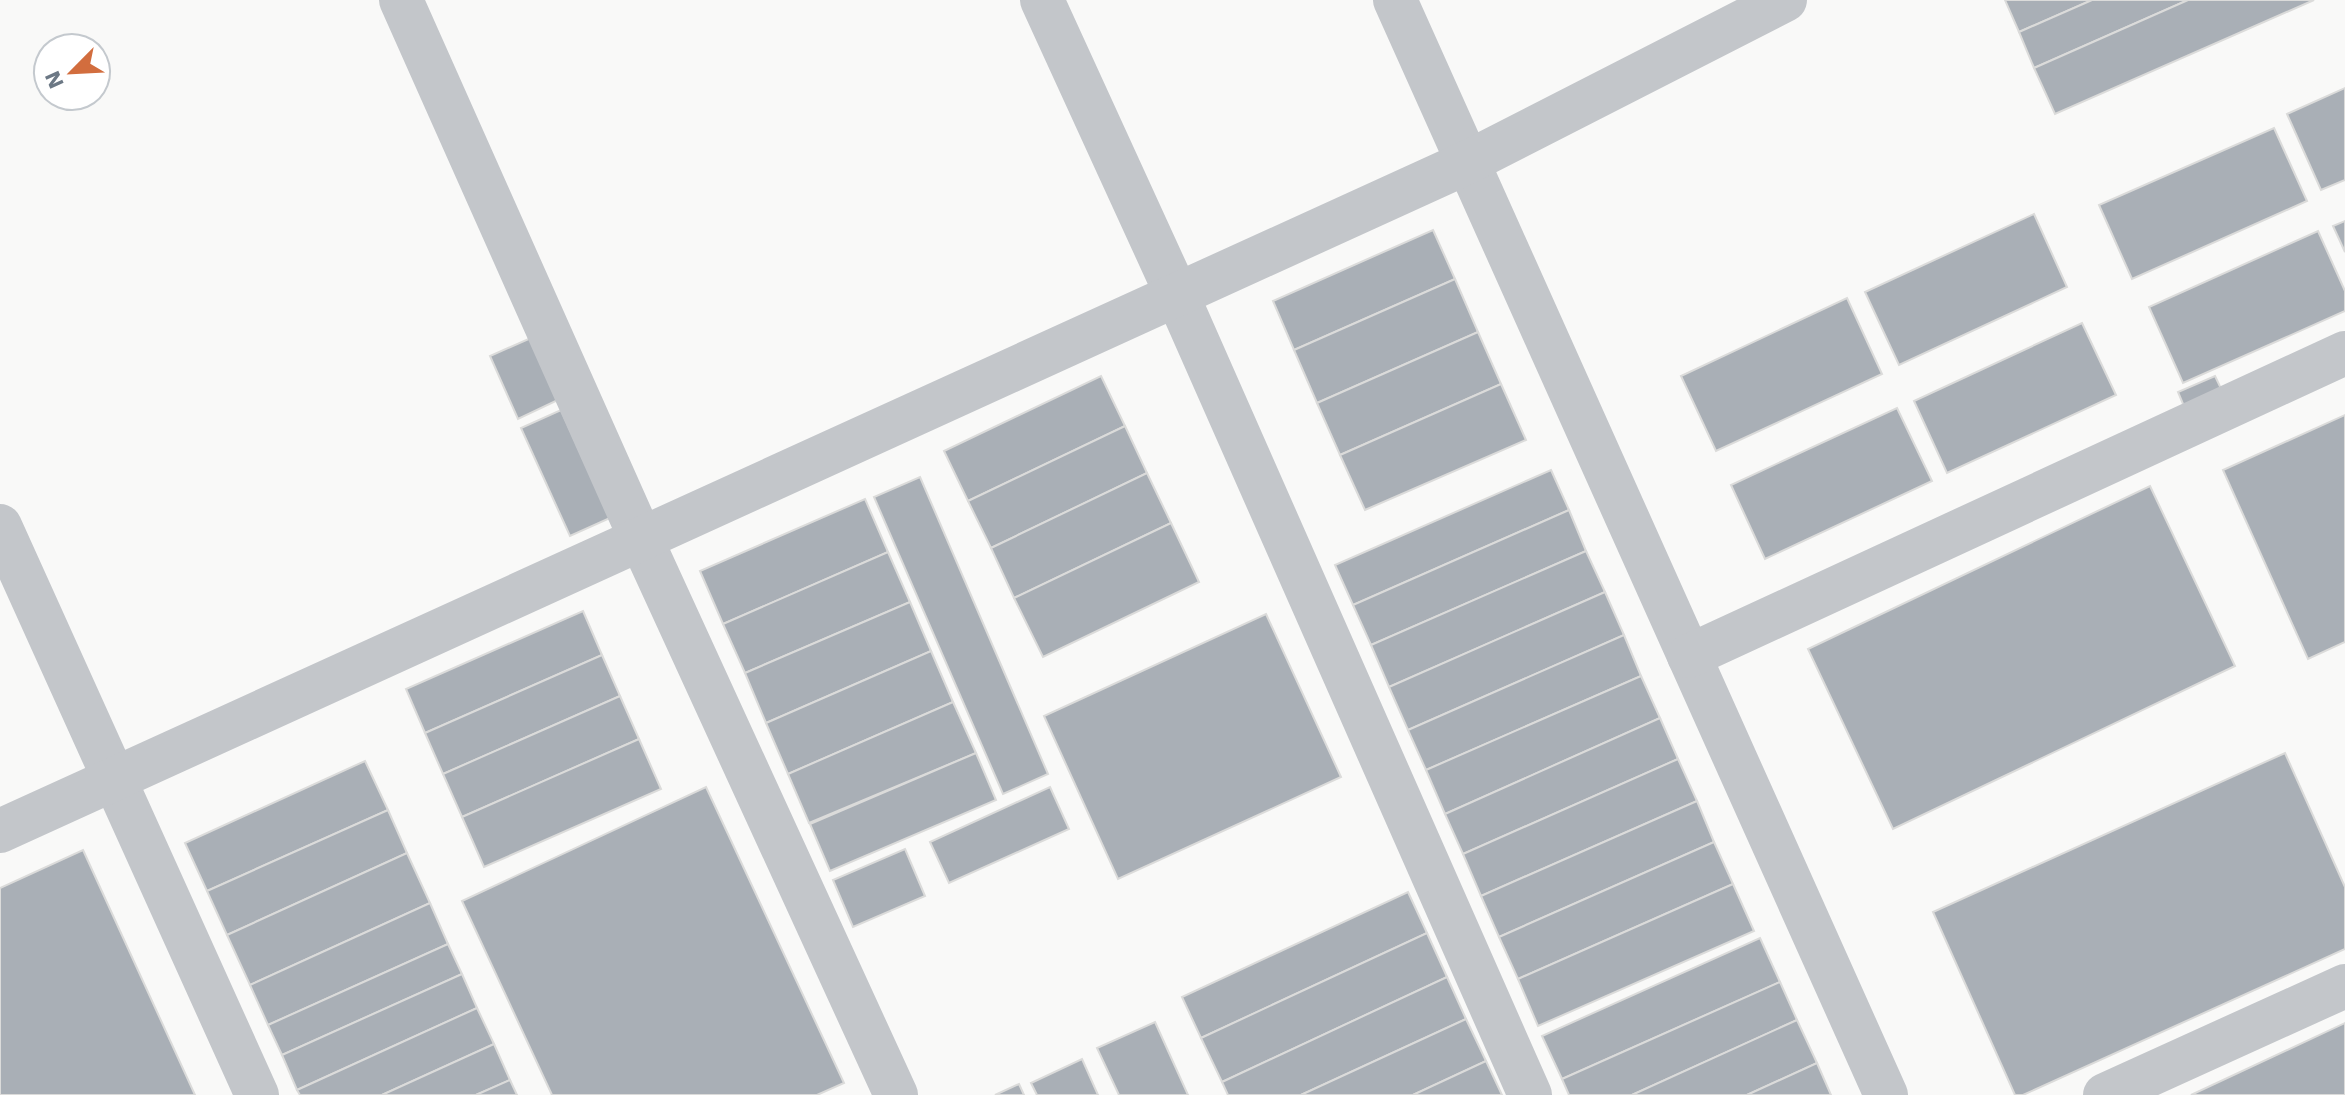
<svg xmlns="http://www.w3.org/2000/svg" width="2345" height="1095" font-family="'Work Sans',sans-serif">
  <rect width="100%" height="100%" fill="#f9f9f8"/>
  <g fill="#a9afb6" stroke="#dbdbda" stroke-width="2">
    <polygon points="2005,0 2092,0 2019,32"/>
    <polygon points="2092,0 2188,0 2034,68 2019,32"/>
    <polygon points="2188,0 2314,0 2055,114 2034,68"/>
    <polygon points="2345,88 2345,180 2321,190 2287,114"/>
    <polygon points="2274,128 2307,201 2132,279 2099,205"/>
    <polygon points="2034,214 2067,287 1899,365 1865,292"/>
    <polygon points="2345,221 2345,252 2333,226"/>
    <polygon points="1433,230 1455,279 1294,350 1273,301"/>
    <polygon points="2318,231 2345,291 2345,311 2183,383 2149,307"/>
    <polygon points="1455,279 1478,332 1317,403 1294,350"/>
    <polygon points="1847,298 1882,374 1716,451 1681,376"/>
    <polygon points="2082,323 2116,395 1947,473 1914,401"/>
    <polygon points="1478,332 1501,384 1340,455 1317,403"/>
    <polygon points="533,337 560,399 518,419 490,356"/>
    <polygon points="1101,376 1125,426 968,501 944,451"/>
    <polygon points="2215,376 2226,399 2188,416 2178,392"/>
    <polygon points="1501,384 1526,440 1365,510 1340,455"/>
    <polygon points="1897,408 1932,481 1765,559 1731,485"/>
    <polygon points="561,410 610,518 570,536 521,428"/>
    <polygon points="2345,415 2345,642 2308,659 2223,470"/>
    <polygon points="1125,426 1147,473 991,548 968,501"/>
    <polygon points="1551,470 1569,510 1353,605 1335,565"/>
    <polygon points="1147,473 1171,523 1014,598 991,548"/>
    <polygon points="920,477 1048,774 1003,794 874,497"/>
    <polygon points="2150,486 2235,666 1893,829 1808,649"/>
    <polygon points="865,499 888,552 723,624 700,571"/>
    <polygon points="1569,510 1586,551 1371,645 1353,605"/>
    <polygon points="1171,523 1199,582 1043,657 1014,598"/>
    <polygon points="1586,551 1605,592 1389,687 1371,645"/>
    <polygon points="888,552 910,602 745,673 723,624"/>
    <polygon points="1605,592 1624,635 1408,730 1389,687"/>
    <polygon points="910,602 931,651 766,723 745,673"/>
    <polygon points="583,611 602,655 425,733 406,689"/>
    <polygon points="1266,614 1341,777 1118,879 1044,716"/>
    <polygon points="1624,635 1641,676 1426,770 1408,730"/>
    <polygon points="931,651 953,702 788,774 766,723"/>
    <polygon points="602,655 620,696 443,774 425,733"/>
    <polygon points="1641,676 1660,718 1445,814 1426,770"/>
    <polygon points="620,696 639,739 462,817 443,774"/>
    <polygon points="953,702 976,753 809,823 788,774"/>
    <polygon points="1660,718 1678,759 1463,854 1445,814"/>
    <polygon points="639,739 661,789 484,867 462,817"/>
    <polygon points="976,753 996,800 830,871 810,824"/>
    <polygon points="2285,753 2345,887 2345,949 2023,1095 2015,1095 1933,912"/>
    <polygon points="1678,759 1697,801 1481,896 1463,854"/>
    <polygon points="365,761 388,810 207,891 185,843"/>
    <polygon points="706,787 844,1083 817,1095 552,1095 462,901"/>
    <polygon points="1050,787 1069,829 949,883 930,842"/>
    <polygon points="1697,801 1714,842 1499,937 1481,896"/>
    <polygon points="388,810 407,853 227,935 207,891"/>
    <polygon points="1714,842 1733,884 1518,979 1499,937"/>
    <polygon points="905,849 925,896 853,927 833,880"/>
    <polygon points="83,850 195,1095 0,1095 0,888"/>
    <polygon points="407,853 430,903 250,985 227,935"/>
    <polygon points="1733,884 1754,931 1538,1026 1518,979"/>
    <polygon points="1408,892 1427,933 1201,1038 1182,997"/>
    <polygon points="430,903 448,944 268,1025 250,985"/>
    <polygon points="1427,933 1447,977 1222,1082 1201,1038"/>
    <polygon points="1760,938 1780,982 1562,1079 1542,1036"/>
    <polygon points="448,944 462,974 282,1055 268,1025"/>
    <polygon points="462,974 477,1008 297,1090 282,1055"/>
    <polygon points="1447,977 1466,1019 1301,1095 1228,1095 1222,1082"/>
    <polygon points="1780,982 1797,1020 1632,1095 1569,1095 1562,1079"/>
    <polygon points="477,1008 494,1044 382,1095 300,1095 297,1090"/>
    <polygon points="1466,1019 1486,1061 1413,1095 1301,1095"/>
    <polygon points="1797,1020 1817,1063 1747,1095 1632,1095"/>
    <polygon points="1155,1022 1188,1095 1119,1095 1097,1048"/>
    <polygon points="2345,1023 2345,1095 2191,1095"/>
    <polygon points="494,1044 510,1080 476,1095 382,1095"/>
    <polygon points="1082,1059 1098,1095 1037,1095 1031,1083"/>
    <polygon points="1486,1061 1502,1095 1413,1095"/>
    <polygon points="1817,1063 1831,1095 1747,1095"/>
    <polygon points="510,1080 517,1095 476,1095"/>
    <polygon points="1019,1084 1024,1095 995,1095"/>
  </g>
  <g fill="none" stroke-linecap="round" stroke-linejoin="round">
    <g stroke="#c3c6ca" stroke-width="44">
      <polyline points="401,0 641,539 896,1095"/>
      <polyline points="1042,0 1177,295 1530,1095"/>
      <polyline points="1395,0 1886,1095"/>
      <polyline points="0,526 257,1095"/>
      <polyline points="1689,656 2345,353"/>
      <polyline points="0,831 1466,163 1785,0"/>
      <polyline points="2105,1095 2345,986"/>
    </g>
  </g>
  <g transform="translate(72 72) rotate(246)"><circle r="38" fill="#ffffff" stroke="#c4c9ce" stroke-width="2"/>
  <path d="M0-6L14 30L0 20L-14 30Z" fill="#d26d3e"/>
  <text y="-12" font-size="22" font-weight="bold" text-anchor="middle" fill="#6c7885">N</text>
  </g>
</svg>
